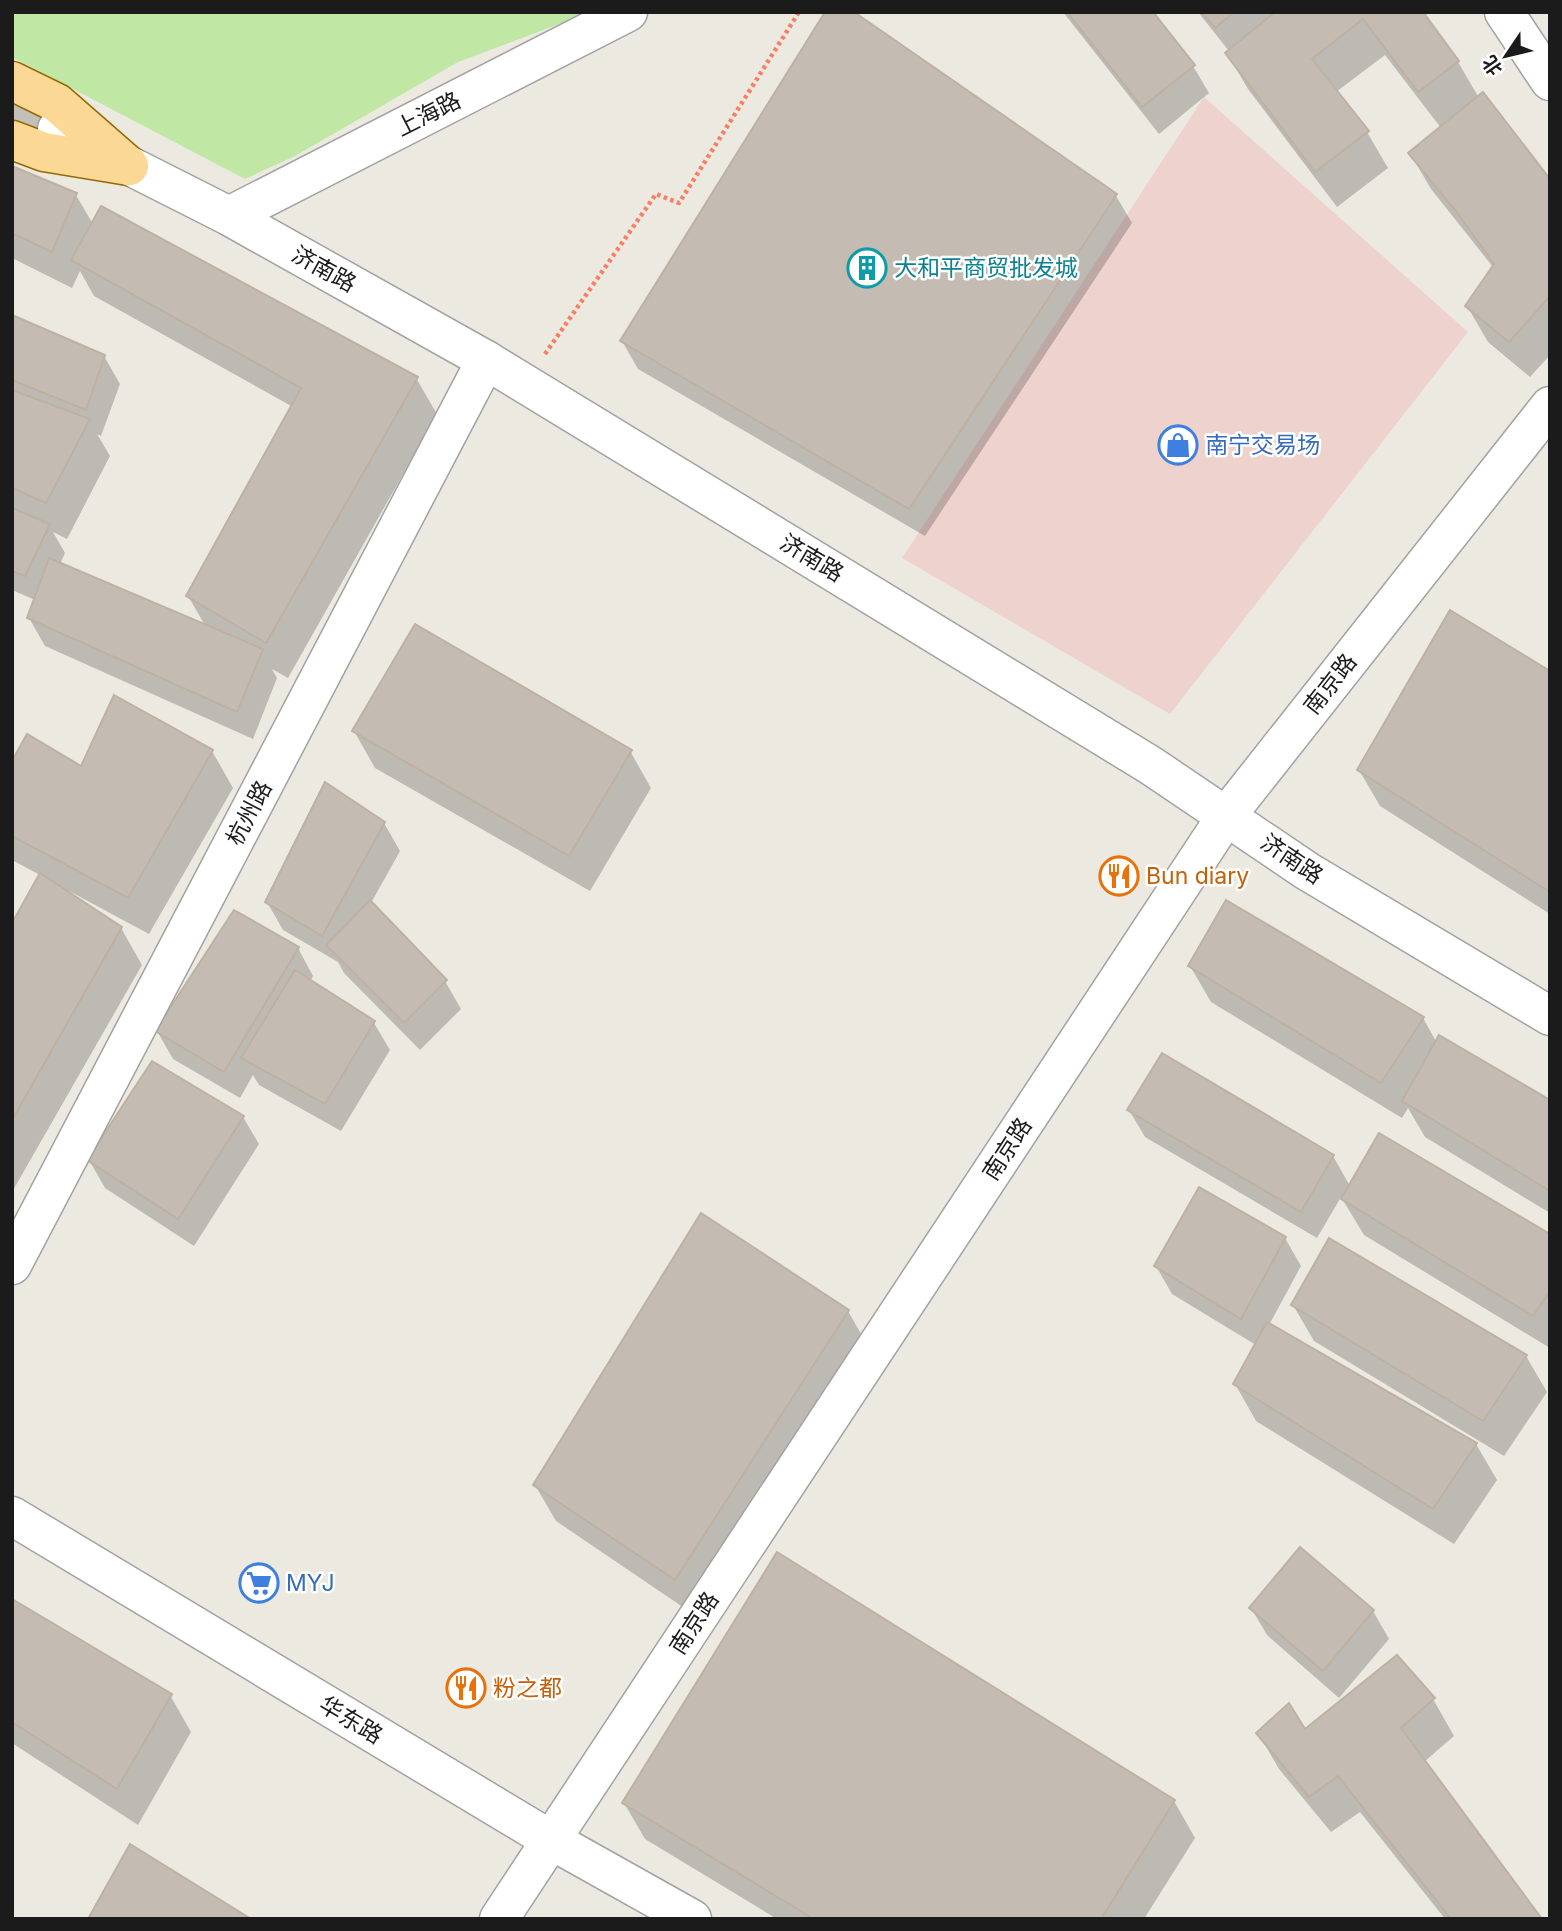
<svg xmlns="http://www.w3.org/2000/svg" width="1562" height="1931" font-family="Inter,'Noto Sans SC',sans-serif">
  <rect width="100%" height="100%" fill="#ece9e0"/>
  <polygon fill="#eed2ce" points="1204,97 1468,332 1170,714 902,558"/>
  <polygon fill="#c0e8a4" points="12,12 591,12 458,62 295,156 245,179 12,57"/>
  <g fill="#0003">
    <polygon points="1063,12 1151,12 1193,66 1209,93 1159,134"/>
    <polygon points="1198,12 1421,12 1458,62 1479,98 1550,182 1550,355 1530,377 1488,342 1467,306 1493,267 1431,189 1410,153 1441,128 1385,55 1336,92 1367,132 1388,168 1337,207 1248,89 1227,53 1229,51"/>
    <polygon points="12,168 76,195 93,224 416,378 437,414 288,678 272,669 277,678 253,739 45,646 29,618 35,600 12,590 12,317 104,356 120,384 101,436 97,434 110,456 67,539 53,532 65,553 60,564 206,627 188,596 293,407 94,296 80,271 72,288 12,258"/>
    <polygon points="1116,196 1132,223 925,536 638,369 622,341"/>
    <polygon points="1550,673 1550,914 1380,806 1359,770"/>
    <polygon points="354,731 630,751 651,788 590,891 375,768"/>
    <polygon points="212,751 233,788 149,934 69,891 68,893 121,928 142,965 12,1192 12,926 40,875 12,860 12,765 82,768"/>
    <polygon points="384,823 400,851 371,903 445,981 461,1009 420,1050 344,973 338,962 283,930 267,902"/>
    <polygon points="298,948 313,976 310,982 374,1023 390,1050 341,1131 259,1085 253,1075 240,1098 173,1059 157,1031"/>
    <polygon points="1190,966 1423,1018 1437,1043 1550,1102 1550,1213 1425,1137 1408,1108 1402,1118 1211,1002"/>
    <polygon points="1129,1110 1333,1156 1350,1186 1550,1236 1550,1348 1364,1235 1341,1197 1317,1238 1145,1137"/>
    <polygon points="243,1117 259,1144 194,1246 105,1188 89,1160"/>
    <polygon points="1285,1238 1301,1266 1269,1325 1476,1444 1497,1480 1454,1544 1256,1421 1235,1384 1256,1345 1172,1294 1156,1266"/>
    <polygon points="1293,1305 1526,1356 1547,1392 1504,1456 1314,1341"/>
    <polygon points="848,1311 869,1348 696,1616 556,1521 535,1485"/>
    <polygon points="1301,1549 1373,1611 1389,1639 1339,1698 1267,1635 1251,1608"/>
    <polygon points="12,1601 170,1695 191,1732 138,1825 12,1743"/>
    <polygon points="1433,1699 1454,1736 1424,1762 1540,1919 1445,1919 1360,1812 1331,1832 1279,1769 1258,1733 1305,1732"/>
    <polygon points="1174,1801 1195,1838 1144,1919 777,1919 645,1839 624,1803"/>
  </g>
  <g fill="#c4bcb3" stroke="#beb1a2" stroke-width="2">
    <polygon points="825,12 854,12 1117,194 909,509 620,341"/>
    <polygon points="1067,12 1153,12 1195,65 1142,107"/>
    <polygon points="1202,12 1234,12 1215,28"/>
    <polygon points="1275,12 1423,12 1459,61 1418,92 1363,19 1312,59 1369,131 1315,172 1225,53"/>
    <polygon points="1483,92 1550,179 1550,296 1509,342 1465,306 1494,264 1456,211 1408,153"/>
    <polygon points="12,166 77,193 52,252 12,233"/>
    <polygon points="101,206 418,377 266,643 186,596 301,388 71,260"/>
    <polygon points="12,315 105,355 86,410 12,380"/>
    <polygon points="12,390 90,419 46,503 12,488"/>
    <polygon points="12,508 50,524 25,576 12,571"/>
    <polygon points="49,558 263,649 237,712 27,618"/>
    <polygon points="1450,610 1550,671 1550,892 1357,770"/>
    <polygon points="415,624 632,750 569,856 352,731"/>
    <polygon points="114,695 213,750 128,898 12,836 12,761 27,734 81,766"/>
    <polygon points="325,782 385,822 322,936 265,902"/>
    <polygon points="40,873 122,927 12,1120 12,923"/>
    <polygon points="370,900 447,980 404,1023 326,945"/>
    <polygon points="1226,900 1424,1017 1381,1083 1188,966"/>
    <polygon points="234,910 299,947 224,1072 155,1031"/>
    <polygon points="295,970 375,1021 325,1104 241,1058"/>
    <polygon points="1439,1035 1550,1100 1550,1191 1402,1101"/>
    <polygon points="1162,1053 1334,1155 1301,1212 1127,1110"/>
    <polygon points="152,1061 244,1116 178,1219 87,1160"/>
    <polygon points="1379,1133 1550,1234 1550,1291 1533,1316 1341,1199"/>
    <polygon points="1199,1187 1286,1237 1241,1319 1154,1266"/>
    <polygon points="701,1213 849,1310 675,1580 533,1485"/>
    <polygon points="1329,1238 1527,1355 1483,1421 1291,1305"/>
    <polygon points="1267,1322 1477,1443 1433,1509 1233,1384"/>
    <polygon points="1300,1547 1374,1610 1323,1671 1249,1608"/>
    <polygon points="777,1552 1175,1800 1101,1919 814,1919 622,1803"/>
    <polygon points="12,1599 172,1694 117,1789 12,1722"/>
    <polygon points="1397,1655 1435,1698 1401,1728 1542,1919 1451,1919 1338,1776 1309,1797 1256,1733 1289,1703 1305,1729"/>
    <polygon points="130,1844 251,1919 88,1919"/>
  </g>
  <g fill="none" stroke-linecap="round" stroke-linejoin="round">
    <polyline stroke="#c2c0b9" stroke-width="38" stroke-dasharray="38 19" stroke-linecap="butt" points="12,111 57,129"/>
    <g stroke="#a2a2a2" stroke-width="41">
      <g id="minor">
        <polyline points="1504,12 1550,81"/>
        <polyline points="229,216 628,12"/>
      </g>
    </g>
    <g stroke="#a2a2a2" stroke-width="41">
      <g id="tertiary">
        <polyline points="57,129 229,216 486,360 1150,765 1307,871 1550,1016"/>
        <polyline points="12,1265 486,360"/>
        <polyline points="12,1516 551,1840 692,1919"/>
        <polyline points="499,1919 1227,815 1550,406"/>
      </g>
    </g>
    <g stroke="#916c00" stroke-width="41">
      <g id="primary">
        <polyline points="12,81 57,103 129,166"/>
        <polyline points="12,140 44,152 129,166"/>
      </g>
    </g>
    <polyline stroke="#f97f64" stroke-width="4.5" stroke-dasharray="3.5 3.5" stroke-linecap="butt" points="545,354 656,194 679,203 799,12"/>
    <use href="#minor" stroke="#fff" stroke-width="38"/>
    <use href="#tertiary" stroke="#fff" stroke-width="38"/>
    <use href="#primary" stroke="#fbd896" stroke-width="38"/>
  </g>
  <defs>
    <g id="building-ring" transform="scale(2.0125)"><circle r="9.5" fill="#fff" stroke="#0f9aa8" stroke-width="1.5"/><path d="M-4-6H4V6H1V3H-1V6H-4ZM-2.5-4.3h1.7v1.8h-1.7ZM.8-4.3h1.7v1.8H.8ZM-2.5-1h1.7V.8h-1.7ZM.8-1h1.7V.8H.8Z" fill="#0f9aa8"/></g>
    <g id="shop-ring" transform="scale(2.0125)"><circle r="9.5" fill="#fff" stroke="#3f7fe0" stroke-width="1.5"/><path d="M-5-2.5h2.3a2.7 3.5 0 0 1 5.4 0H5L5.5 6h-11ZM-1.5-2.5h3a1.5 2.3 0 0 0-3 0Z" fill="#3f7fe0"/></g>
    <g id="restaurant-ring" transform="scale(2.0125)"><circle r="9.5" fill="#fff" stroke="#e8710a" stroke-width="1.5"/><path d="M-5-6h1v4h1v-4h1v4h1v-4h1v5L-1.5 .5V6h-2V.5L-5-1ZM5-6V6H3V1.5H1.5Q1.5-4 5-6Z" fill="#e8710a"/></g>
    <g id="supermarket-ring" transform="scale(2.0125)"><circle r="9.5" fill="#fff" stroke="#3f7fe0" stroke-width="1.5"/><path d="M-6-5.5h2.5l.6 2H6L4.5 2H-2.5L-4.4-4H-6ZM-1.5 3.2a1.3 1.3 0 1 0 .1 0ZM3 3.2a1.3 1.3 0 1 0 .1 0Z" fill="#3f7fe0"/></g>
  </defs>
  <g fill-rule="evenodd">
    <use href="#building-ring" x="867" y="268"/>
    <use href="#shop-ring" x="1178" y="445"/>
    <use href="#restaurant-ring" x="1119" y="876"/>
    <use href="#supermarket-ring" x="259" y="1583"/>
    <use href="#restaurant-ring" x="466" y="1688"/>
  </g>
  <g text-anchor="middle" stroke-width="5" stroke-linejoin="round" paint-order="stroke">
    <g font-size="23" fill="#1b1b1b" stroke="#fff">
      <text transform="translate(428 114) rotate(-27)" y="8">上海路</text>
      <text transform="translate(324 269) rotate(29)" y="8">济南路</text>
      <text transform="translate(812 558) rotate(31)" y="8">济南路</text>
      <text transform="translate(1330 684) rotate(-52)" y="8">南京路</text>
      <text transform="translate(249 813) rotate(-62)" y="8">杭州路</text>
      <text transform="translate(1292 859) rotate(34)" y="8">济南路</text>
      <text transform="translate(1007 1149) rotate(-57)" y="8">南京路</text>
      <text transform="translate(694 1623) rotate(-57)" y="8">南京路</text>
      <text transform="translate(351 1720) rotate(31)" y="8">华东路</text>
    </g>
    <g font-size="23" fill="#0d838f" stroke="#fff" text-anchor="start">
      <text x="894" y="276">大和平商贸批发城</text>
    </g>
    <g font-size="23" fill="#366cbe" stroke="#fff" text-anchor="start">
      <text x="1205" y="453">南宁交易场</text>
      <text x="286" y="1591">MYJ</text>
    </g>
    <g font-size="23" fill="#c56008" stroke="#fff" text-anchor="start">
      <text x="1146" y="884">Bun diary</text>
      <text x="493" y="1696">粉之都</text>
    </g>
  </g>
  <rect width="1562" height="1931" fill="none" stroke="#1b1b1b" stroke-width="28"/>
  <g transform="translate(1506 56) rotate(235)" stroke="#ffffff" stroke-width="5" paint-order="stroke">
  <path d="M0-5L12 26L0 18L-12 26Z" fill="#1b1b1b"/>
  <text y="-10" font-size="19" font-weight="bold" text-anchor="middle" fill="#1b1b1b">北</text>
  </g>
</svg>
